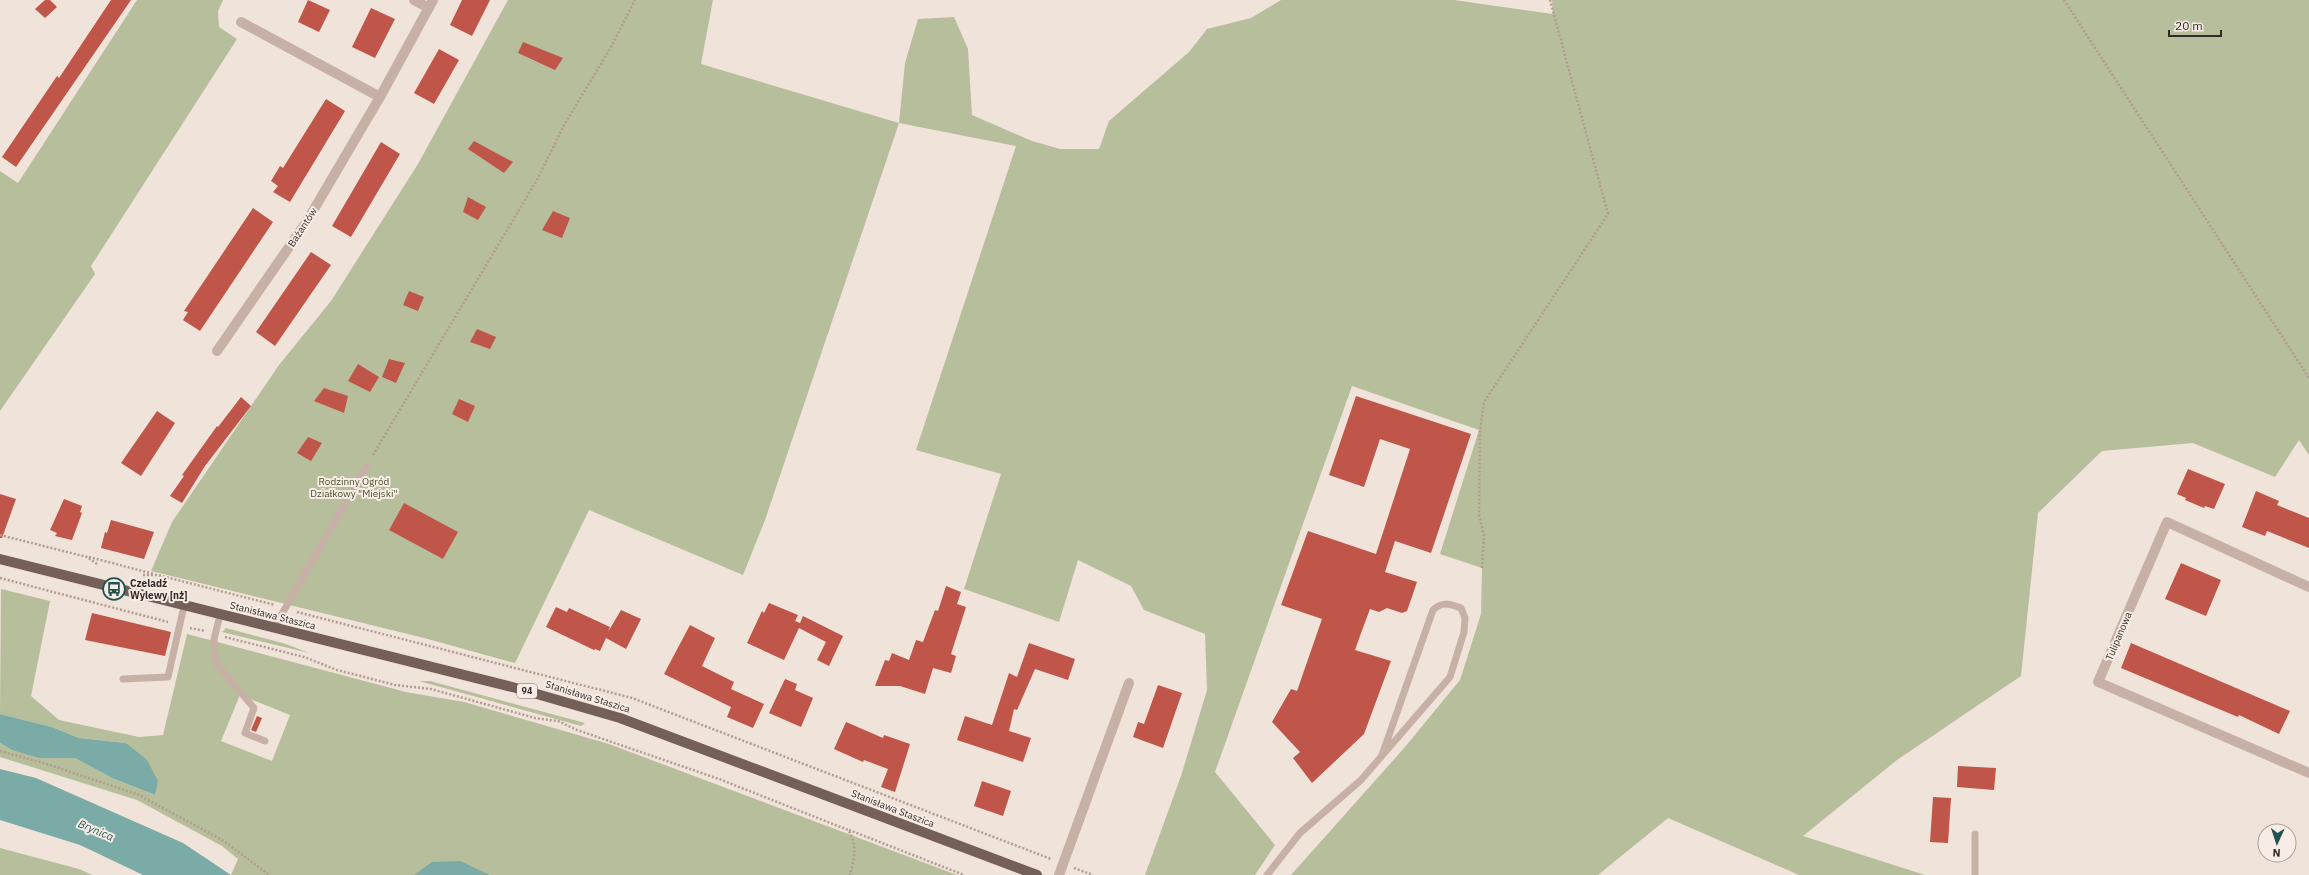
<svg xmlns="http://www.w3.org/2000/svg" width="2309" height="875" font-family="'IBM Plex Sans',sans-serif">
  <rect width="100%" height="100%" fill="#f0e3da"/>
  <g fill="#b7be9b" fill-rule="evenodd">
    <polygon points="137,0 223,0 218,11 219,27 237,39 91,266 95,274 0,411 0,171 18,183"/>
    <polygon points="508,0 713,0 701,64 899,123 905,63 918,19 954,17 968,49 972,115 1032,141 1060,149 1099,149 1109,121 1189,52 1207,29 1251,18 1281,0 1454,0 1553,14 1552,0 2309,0 2309,455 2299,440 2275,477 2193,443 2102,451 2038,513 2021,676 1897,760 1803,836 1925,875 1799,875 1668,818 1598,875 1291,875 1405,747 1460,680 1481,614 1482,568 1440,554 1479,430 1352,386 1215,772 1275,845 1255,875 1145,875 1181,776 1207,690 1205,634 1144,610 1131,586 1078,560 1059,622 964,589 1001,474 916,450 1016,146 899,123 765,520 743,575 589,510 515,663 424,638 151,571 172,522 279,365 331,301 418,164"/>
    <path d="M1,589L50,601L31,696L59,720L139,737L163,735L187,634L406,692L464,702L609,744L957,875H231L238,859L222,846L137,800L0,757V743L12,750L60,758H75L112,778L155,795L126,743L79,738L52,727L0,714ZM240,695L290,715L272,761L221,741Z"/>
    <polygon points="226,628 286,644 309,653 222,632"/>
    <polygon points="419,681 430,681 585,723 581,726"/>
    <polygon points="0,848 79,869 92,875 0,875"/>
  </g>
  <g fill="#7baba7">
    <polygon points="0,714 52,727 79,738 126,743 147,760 158,781 155,795 112,778 75,758 39,758 12,750 0,743"/>
    <polygon points="0,769 36,778 183,843 231,875 143,875 80,845 0,820"/>
    <polygon points="460,861 490,875 414,875 432,862"/>
  </g>
  <g fill="#bf5649">
    <polygon points="45,0 50,0 57,7 45,18 35,9"/>
    <polygon points="111,0 131,0 16,167 2,157 57,76 59,78"/>
    <polygon points="308,0 330,10 319,32 298,22"/>
    <polygon points="462,0 490,0 472,36 450,25"/>
    <polygon points="371,8 395,19 375,58 352,47"/>
    <polygon points="523,42 563,58 555,70 518,53"/>
    <polygon points="439,49 459,60 434,104 414,93"/>
    <polygon points="326,99 345,111 290,202 273,192 278,186 271,181 280,166 283,168"/>
    <polygon points="474,141 513,162 504,173 468,149"/>
    <polygon points="381,142 400,154 351,237 332,226"/>
    <polygon points="468,197 486,207 478,220 463,212"/>
    <polygon points="253,208 273,222 200,331 183,320 188,312 184,311"/>
    <polygon points="553,211 570,218 562,238 542,230"/>
    <polygon points="311,252 331,265 275,346 256,332"/>
    <polygon points="409,291 424,297 418,311 403,305"/>
    <polygon points="477,329 496,337 490,349 470,342"/>
    <polygon points="389,359 405,363 396,383 382,377"/>
    <polygon points="358,364 379,377 370,392 348,381"/>
    <polygon points="324,388 348,396 344,413 314,401"/>
    <polygon points="1356,396 1471,434 1431,553 1395,541 1385,572 1417,582 1407,611 1402,613 1387,608 1379,612 1370,609 1361,633 1355,650 1391,661 1364,734 1312,783 1293,758 1300,752 1272,722 1291,689 1297,691 1322,619 1281,605 1308,531 1376,554 1410,449 1380,439 1364,487 1329,475"/>
    <polygon points="241,397 251,406 205,466 182,503 170,496 184,476 182,475 217,426 218,427"/>
    <polygon points="459,399 475,406 468,422 452,414"/>
    <polygon points="157,411 175,423 141,476 121,463"/>
    <polygon points="308,437 322,443 311,461 297,453"/>
    <polygon points="2188,469 2225,484 2214,509 2205,506 2204,508 2185,500 2186,498 2177,494"/>
    <polygon points="2256,491 2279,501 2277,505 2309,518 2309,548 2267,531 2265,536 2242,527"/>
    <polygon points="0,494 16,499 2,538 0,538"/>
    <polygon points="64,499 82,506 80,512 82,513 72,540 55,536 57,533 50,530"/>
    <polygon points="404,503 458,532 443,559 389,530"/>
    <polygon points="111,520 154,532 144,559 101,548 105,532 107,533"/>
    <polygon points="2181,563 2221,580 2206,616 2165,599"/>
    <polygon points="946,586 961,592 957,604 966,607 951,654 956,656 951,673 933,668 925,694 900,686 875,686 885,660 889,661 892,653 909,660 916,640 923,642 935,610 938,611"/>
    <polygon points="769,603 798,615 795,621 800,623 803,616 843,636 829,666 817,660 826,642 799,628 784,660 747,643 762,611 764,613"/>
    <polygon points="556,607 567,612 569,608 610,627 608,632 621,610 641,619 626,649 606,638 600,651 595,649 594,650 546,627"/>
    <polygon points="92,613 171,632 165,656 85,640"/>
    <polygon points="690,625 715,638 702,666 734,682 731,689 764,704 753,728 727,717 731,707 664,674"/>
    <polygon points="1029,643 1075,659 1068,680 1035,669 1017,710 1014,709 1009,731 1031,738 1023,762 957,740 965,716 992,725 1009,673 1017,677"/>
    <polygon points="2131,643 2290,711 2279,734 2239,715 2238,717 2121,668"/>
    <polygon points="785,679 797,684 795,690 813,698 801,727 769,713"/>
    <polygon points="1158,685 1182,693 1163,748 1133,737 1138,722 1144,724"/>
    <polygon points="257,716 262,718 256,732 251,730"/>
    <polygon points="846,722 883,738 884,735 910,744 895,792 881,787 888,769 864,760 863,762 834,749"/>
    <polygon points="1958,766 1996,768 1994,790 1957,787"/>
    <polygon points="982,781 1011,791 1003,816 974,806"/>
    <polygon points="1933,797 1951,798 1948,843 1930,842"/>
  </g>
  <g fill="none" stroke-linecap="round" stroke-linejoin="round">
    <g stroke="#b39b91" stroke-width="2.5" stroke-dasharray="2 2" stroke-linecap="butt">
      <polyline points="2064,0 2309,378"/>
      <polyline points="373,455 538,178 563,127 611,47 635,0"/>
      <polyline points="0,535 87,557 97,564"/>
      <polyline points="89,557 154,574"/>
      <polyline points="1482,568 1484,537 1479,514 1480,430 1484,402 1608,214 1550,0"/>
      <polyline points="143,575 158,575 275,605"/>
      <polyline points="0,578 168,622"/>
      <polyline points="297,612 632,698 1051,859"/>
      <polyline points="190,628 205,631"/>
      <path d="M225,637L304,657L337,670L395,685L431,689L535,718L558,721L577,730L719,779L848,830C858,843 854,860 850,875"/>
      <polyline points="0,751 50,765 139,795 224,841 269,875"/>
      <polyline points="849,830 964,875"/>
      <polyline points="1074,868 1093,875"/>
    </g>
    <g stroke="#c7b1a7" stroke-width="7">
      <polyline points="220,615 214,639 215,662 254,708 245,733 265,741"/>
      <polyline points="274,628 367,465"/>
      <polyline points="123,679 168,677 184,606"/>
      <polyline points="1975,834 1975,875"/>
      <path d="M1267,875L1300,833L1361,780L1450,677L1464,632L1465,618L1461,608C1449,604 1443,601 1433,610L1382,755"/>
    </g>
    <g stroke="#c7b1a7" stroke-width="10">
      <polyline points="414,0 429,8"/>
      <polyline points="241,22 380,97"/>
      <polyline points="217,351 307,221 380,97 433,0"/>
      <polyline points="2309,587 2167,522 2098,682 2309,773"/>
      <polyline points="1059,875 1129,683"/>
    </g>
    <polyline stroke="#755f59" stroke-width="10" points="0,559 516,688 620,718 1037,875"/>
  </g>
  <defs>
    <g id="bus-ring" transform="scale(1.15)"><circle r="9.5" fill="#f8ede6" stroke="#1f5350" stroke-width="1.5"/><path d="M-5-6H5V4H4V6H2V4H-2V6H-4V4H-5ZM-3.5-4V0h7V-4ZM-3.5 1.2v1.5H-2V1.2ZM2 1.2v1.5H3.5V1.2Z" fill="#1f5350"/></g>
  </defs>
  <g fill-rule="evenodd">
    <use href="#bus-ring" x="114" y="589"/>
  </g>
  <g text-anchor="middle" stroke-width="4" stroke-linejoin="round" paint-order="stroke">
    <rect fill="#f8ede6" stroke="#6f6460" stroke-width="1" x="517" y="684" width="20" height="14" rx="3"/>
    <g font-size="9" font-weight="bold" fill="#342927">
      <text x="527" y="694">94</text>
    </g>
    <g font-size="10" fill="#342927" stroke="#f8ede6">
      <text transform="translate(302 227) rotate(-57)" y="4">Bażantów</text>
      <text transform="translate(273 615) rotate(14)" y="4">Stanisława Staszica</text>
      <text transform="translate(2118 636) rotate(-67)" y="4">Tulipanowa</text>
      <text transform="translate(588 696) rotate(17)" y="4">Stanisława Staszica</text>
      <text transform="translate(893 808) rotate(21)" y="4">Stanisława Staszica</text>
    </g>
    <g font-size="10" fill="#48512c" stroke="#f8ede6">
      <text x="354" y="485">Rodzinny Ogród<tspan x="354" dy="12">Działkowy "Miejski"</tspan></text>
    </g>
    <g font-size="10" font-weight="bold" fill="#342927" stroke="#f8ede6" text-anchor="start">
      <text x="130" y="587">Czeladź<tspan x="130" dy="12">Wylewy [nż]</tspan></text>
    </g>
    <g font-size="11" font-style="italic" fill="#1f5350" stroke="#f8ede6">
      <text transform="translate(96 830) rotate(23)" y="4">Brynica</text>
    </g>
  </g>
  <g transform="translate(2277 843) rotate(183)"><circle r="19" fill="#f8ede6" stroke="#aa9f9a"/>
  <path d="M0-3L7 15L0 10L-7 15Z" fill="#1f5350"/>
  <text y="-6" font-size="11" font-weight="bold" text-anchor="middle" fill="#342927">N</text>
  </g>
  <path d="M2169 30v6h52v-6" fill="none" stroke="#342927" stroke-width="2"/>
  <text x="2175" y="30" font-size="12" fill="#342927" stroke="#f8ede6" stroke-width="3" paint-order="stroke">20 m</text>
</svg>
